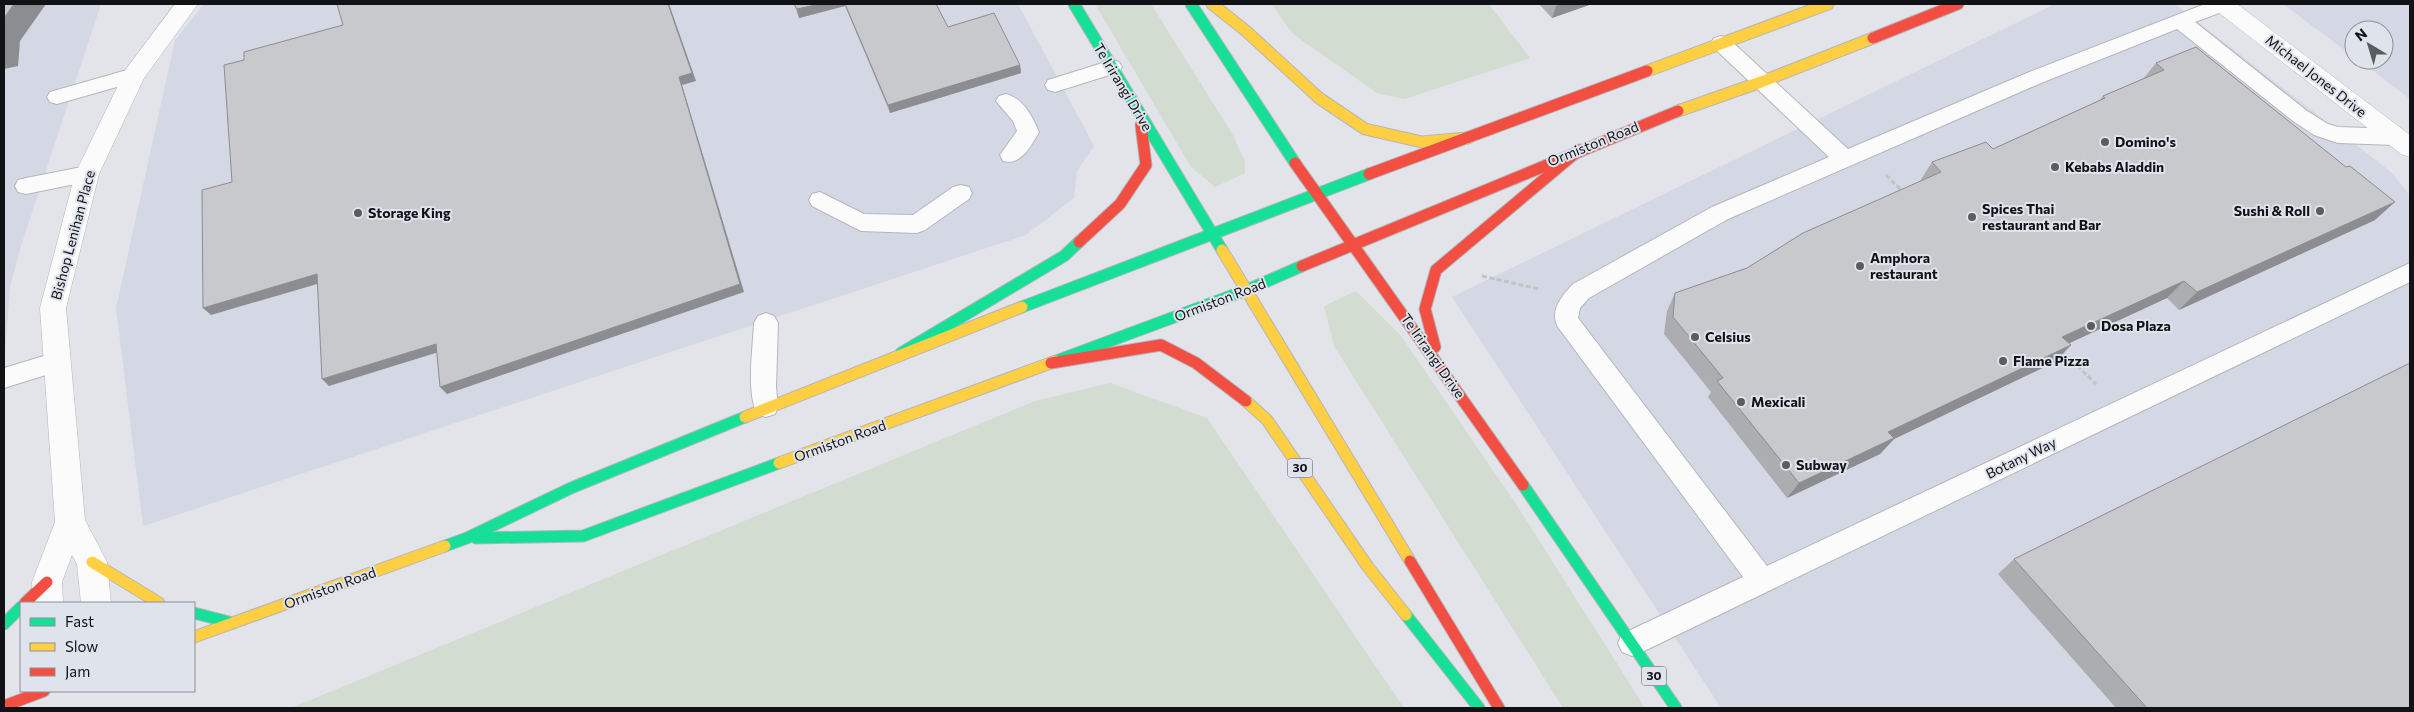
<svg xmlns="http://www.w3.org/2000/svg" width="2414" height="712" font-family="Commissioner,sans-serif">
  <rect width="100%" height="100%" fill="#e2e4e9"/>
  <g fill="#d4d8e4">
    <polygon points="4,4 101,4 21,246 10,287 4,367"/>
    <polygon points="204,4 1018,4 1094,146 1077,171 1074,198 1026,235 143,526 116,308 175,40"/>
    <polygon points="2055,4 2175,4 2391,172 2410,195 2410,708 1721,708 1452,297"/>
    <polygon points="2283,4 2410,4 2410,99 2359,60 2384,60 2384,30 2354,30 2354,57"/>
  </g>
  <g fill="#d2dcd0">
    <polygon points="1095,4 1151,4 1233,135 1245,162 1245,173 1215,187 1191,167"/>
    <polygon points="1271,4 1489,4 1530,58 1405,99 1377,93 1293,34"/>
    <polygon points="1356,291 1401,336 1518,507 1645,708 1563,708 1334,346 1324,306"/>
    <polygon points="1110,383 1207,418 1404,708 291,708 1035,401"/>
  </g>
  <g fill="none" stroke-linecap="round" stroke-linejoin="round">
    <g stroke="#b4b6ba" stroke-width="2">
      <g id="lane">
        <path d="M2205,4H2233L2230,9L2195,22L2307,111L2328,124L2338,127L2396,129L2403,131L2407,137L2403,143L2396,145L2338,143L2314,135L2293,121L2177,29L2041,83L1728,219L1589,298L1580,308L1578,318L1767,566L2410,263V282L1642,652L1632,656L1622,652L1618,643L1622,634L1743,577L1558,327C1549,310 1562,296 1573,284L1712,207L1829,157L1714,48L1711,43L1714,38L1721,36L1728,38L1848,149L2027,73Z"/>
        <polygon points="1112,60 1119,62 1122,67 1119,72 1055,92 1048,90 1045,85 1048,80"/>
        <polygon points="134,68 141,70 144,75 141,80 57,104 50,102 47,97 50,92"/>
        <path d="M1006,94C1024,99 1032,116 1039,132C1031,146 1021,166 1003,161L1000,155L1017,131L1013,121L996,101L999,96Z"/>
        <polygon points="87,166 95,168 98,174 95,180 26,194 18,192 15,186 18,180 26,178"/>
        <polygon points="961,185 969,187 972,193 969,199 925,230 917,233 861,231 812,206 809,200 812,194 820,192 864,214 913,215 953,187"/>
        <path d="M766,313L774,316L778,323L776,387L778,407L775,414L766,417L757,414C746,391 753,349 754,323L758,316Z"/>
        <polygon points="57,352 65,355 69,362 65,369 4,388 4,368"/>
      </g>
    </g>
    <g stroke="#b4b6ba" stroke-width="1">
      <g id="street">
        <polygon points="175,4 198,4 144,78 99,174 66,308 85,520 107,562 111,603 81,603 77,564 72,555 62,582 63,603 33,603 32,582 55,522 40,308 75,174 126,69"/>
        <polygon points="2211,4 2237,4 2410,135 2410,157 2401,154 2214,9"/>
      </g>
    </g>
    <g stroke="#b4b6ba" stroke-width="13">
      <g id="fast">
        <polyline points="1074,4 1222,250"/>
        <polyline points="1191,4 1295,163"/>
        <polyline points="1022,307 1369,174"/>
        <polyline points="901,353 1064,256 1079,242"/>
        <polyline points="1056,361 1247,290 1302,266"/>
        <polyline points="1523,485 1676,708"/>
        <polyline points="476,538 583,536 779,463"/>
        <polyline points="445,546 467,538 571,488 745,417"/>
        <polyline points="194,613 233,623"/>
        <polyline points="1406,615 1479,708"/>
        <polyline points="4,624 21,607"/>
      </g>
    </g>
    <g stroke="#b4b6ba" stroke-width="13">
      <g id="slow">
        <polyline points="1212,4 1246,31 1319,98 1365,129 1422,142 1468,138"/>
        <polyline points="1647,71 1828,4"/>
        <polyline points="1678,111 1761,82 1873,38"/>
        <polyline points="1222,250 1410,561"/>
        <polyline points="1246,401 1267,420 1368,567 1406,615"/>
        <polyline points="745,417 1022,307"/>
        <polyline points="779,463 1056,361"/>
        <polyline points="92,562 159,603"/>
        <polyline points="194,637 445,546"/>
      </g>
    </g>
    <g stroke="#b4b6ba" stroke-width="13">
      <g id="jam">
        <polyline points="1873,38 1958,4"/>
        <polyline points="1295,163 1523,485"/>
        <polyline points="1369,174 1647,71"/>
        <polyline points="1079,242 1120,204 1146,165 1141,125"/>
        <polyline points="1302,266 1678,111"/>
        <polyline points="1435,347 1425,309 1436,270 1579,150"/>
        <polyline points="1051,363 1161,345 1196,363 1246,401"/>
        <polyline points="1410,561 1499,708"/>
        <polyline points="25,603 47,582"/>
        <polyline points="4,706 44,691"/>
      </g>
    </g>
    <g stroke="#c2c3c5" stroke-width="3" stroke-dasharray="5 2.5" stroke-linecap="butt">
      <polyline points="1886,175 1903,192"/>
      <polyline points="1482,276 1539,289"/>
      <polyline points="2061,350 2096,384"/>
    </g>
    <use href="#lane" fill="#fbfbfc" fill-rule="evenodd"/>
    <use href="#street" fill="#fbfbfc" fill-rule="evenodd"/>
    <use href="#fast" stroke="#16e098" stroke-width="11"/>
    <use href="#slow" stroke="#ffcf43" stroke-width="11"/>
    <use href="#jam" stroke="#f24e42" stroke-width="11"/>
  </g>
  <g fill="#abadb0">
    <polygon points="794,4 936,4 948,27 1020,65 1021,73 890,113 845,6 799,18"/>
    <polygon points="1539,4 1592,4 1552,18"/>
    <polygon points="2156,63 2375,220 2179,310 2167,298 2069,343 2055,362 1894,439 1880,454 1787,498 1708,397 1711,392 1664,334 1667,311 1675,293 1747,268 1920,181 1932,162 1993,149 2100,100 2103,96 2143,79"/>
    <polygon points="2014,559 2410,708 2116,708 1998,574"/>
  </g>
  <g fill="#8b8d90">
    <polygon points="14,4 46,4 20,41 18,66 4,69 4,18"/>
    <polygon points="668,4 669,4 696,81 682,85 744,292 447,394 440,387 679,77"/>
    <polygon points="820,4 844,4 845,6 799,18 797,9"/>
    <polygon points="1561,4 1592,4 1552,18 1556,6"/>
    <polygon points="1020,65 1021,73 890,113 888,105"/>
    <polygon points="2395,202 2375,220 2179,310 2197,292"/>
    <polygon points="317,274 324,282 211,315 203,308"/>
    <polygon points="2184,281 2167,298 2046,354 2062,337"/>
    <polygon points="436,344 442,351 329,386 322,379"/>
    <polygon points="2071,345 2055,362 1894,439 1880,454 1787,498 1799,483 1888,432"/>
  </g>
  <g fill="#c7c9cd" stroke="#8b8d90">
    <polygon points="4,4 14,4 4,18"/>
    <polygon points="337,4 668,4 692,73 679,77 740,284 440,387 436,344 322,379 317,274 203,308 202,190 232,182 224,65 244,60 244,52 343,25"/>
    <polygon points="794,4 820,4 797,9"/>
    <polygon points="845,4 936,4 948,27 994,13 1020,65 888,105"/>
    <polygon points="2196,47 2346,167 2350,166 2395,202 2197,292 2184,281 2062,337 2071,345 1888,432 1894,438 1799,483 1717,381 1723,378 1673,317 1675,293 1747,268 1803,233 1941,172 1932,162 1986,142 1993,149 2105,98 2103,96 2164,70 2156,63"/>
    <polygon points="2410,363 2410,708 2147,708 2014,559"/>
  </g>
  <g fill="#5a5c5f" stroke="#dfe3ec" stroke-width="2">
    <circle cx="2105" cy="142" r="5"/>
    <circle cx="2055" cy="167" r="5"/>
    <circle cx="2320" cy="211" r="5"/>
    <circle cx="358" cy="213" r="5"/>
    <circle cx="1972" cy="217" r="5"/>
    <circle cx="1860" cy="266" r="5"/>
    <circle cx="2091" cy="326" r="5"/>
    <circle cx="1695" cy="337" r="5"/>
    <circle cx="2003" cy="361" r="5"/>
    <circle cx="1741" cy="402" r="5"/>
    <circle cx="1786" cy="465" r="5"/>
  </g>
  <g text-anchor="middle" stroke-width="4" stroke-linejoin="round" paint-order="stroke">
    <g fill="#dfe3ec" stroke="#4f5156" stroke-width="1">
      <rect x="1287.5" y="458.5" width="25" height="19" rx="4"/>
      <rect x="1641.5" y="666.5" width="25" height="19" rx="4"/>
    </g>
    <g font-size="12" font-weight="bold" fill="#111215">
      <text x="1300" y="472">30</text>
      <text x="1654" y="680">30</text>
    </g>
    <g font-size="14" fill="#111215" stroke="#dfe3ec">
      <text transform="translate(2316 76) rotate(38)" y="5">Michael Jones Drive</text>
      <text transform="translate(1123 87) rotate(59)" y="5">Te Irirangi Drive</text>
      <text transform="translate(1593 144) rotate(-22)" y="5">Ormiston Road</text>
      <text transform="translate(73 235) rotate(-75)" y="5">Bishop Lenihan Place</text>
      <text transform="translate(1220 300) rotate(-21)" y="5">Ormiston Road</text>
      <text transform="translate(1433 356) rotate(55)" y="5">Te Irirangi Drive</text>
      <text transform="translate(840 441) rotate(-20)" y="5">Ormiston Road</text>
      <text transform="translate(2021 458) rotate(-26)" y="5">Botany Way</text>
      <text transform="translate(330 588) rotate(-20)" y="5">Ormiston Road</text>
    </g>
    <g font-size="14" font-weight="bold" fill="#111215" stroke="#dfe3ec" text-anchor="start">
      <text x="2115" y="147">Domino's</text>
      <text x="2065" y="172">Kebabs Aladdin</text>
      <text x="1982" y="214">Spices Thai<tspan x="1982" dy="16">restaurant and Bar</tspan></text>
      <text x="2310" y="216" text-anchor="end">Sushi &amp; Roll</text>
      <text x="368" y="218">Storage King</text>
      <text x="1870" y="263">Amphora<tspan x="1870" dy="16">restaurant</tspan></text>
      <text x="2101" y="331">Dosa Plaza</text>
      <text x="1705" y="342">Celsius</text>
      <text x="2013" y="366">Flame Pizza</text>
      <text x="1751" y="407">Mexicali</text>
      <text x="1796" y="470">Subway</text>
    </g>
  </g>
  <rect width="2414" height="712" fill="none" stroke="#111215" stroke-width="10"/>
  <rect x="20" y="602" width="175" height="90" fill="#dfe3ec" stroke="#8d8f96"/>
  <rect x="30" y="618" width="25" height="8" fill="#16e098" stroke="#8d8f96"/>
  <text x="65" y="627" font-size="15" fill="#111215">Fast</text>
  <rect x="30" y="643" width="25" height="8" fill="#ffcf43" stroke="#8d8f96"/>
  <text x="65" y="652" font-size="15" fill="#111215">Slow</text>
  <rect x="30" y="668" width="25" height="8" fill="#f24e42" stroke="#8d8f96"/>
  <text x="65" y="677" font-size="15" fill="#111215">Jam</text>
  <g transform="translate(2369 45) rotate(322)"><circle r="24" fill="#dfe3ec" stroke="#8d8f96"/>
  <path d="M0-4L9 19L0 12L-9 19Z" fill="#5a5c5f"/>
  <text y="-8" font-size="14" font-weight="bold" text-anchor="middle" fill="#111215">N</text>
  </g>
</svg>
